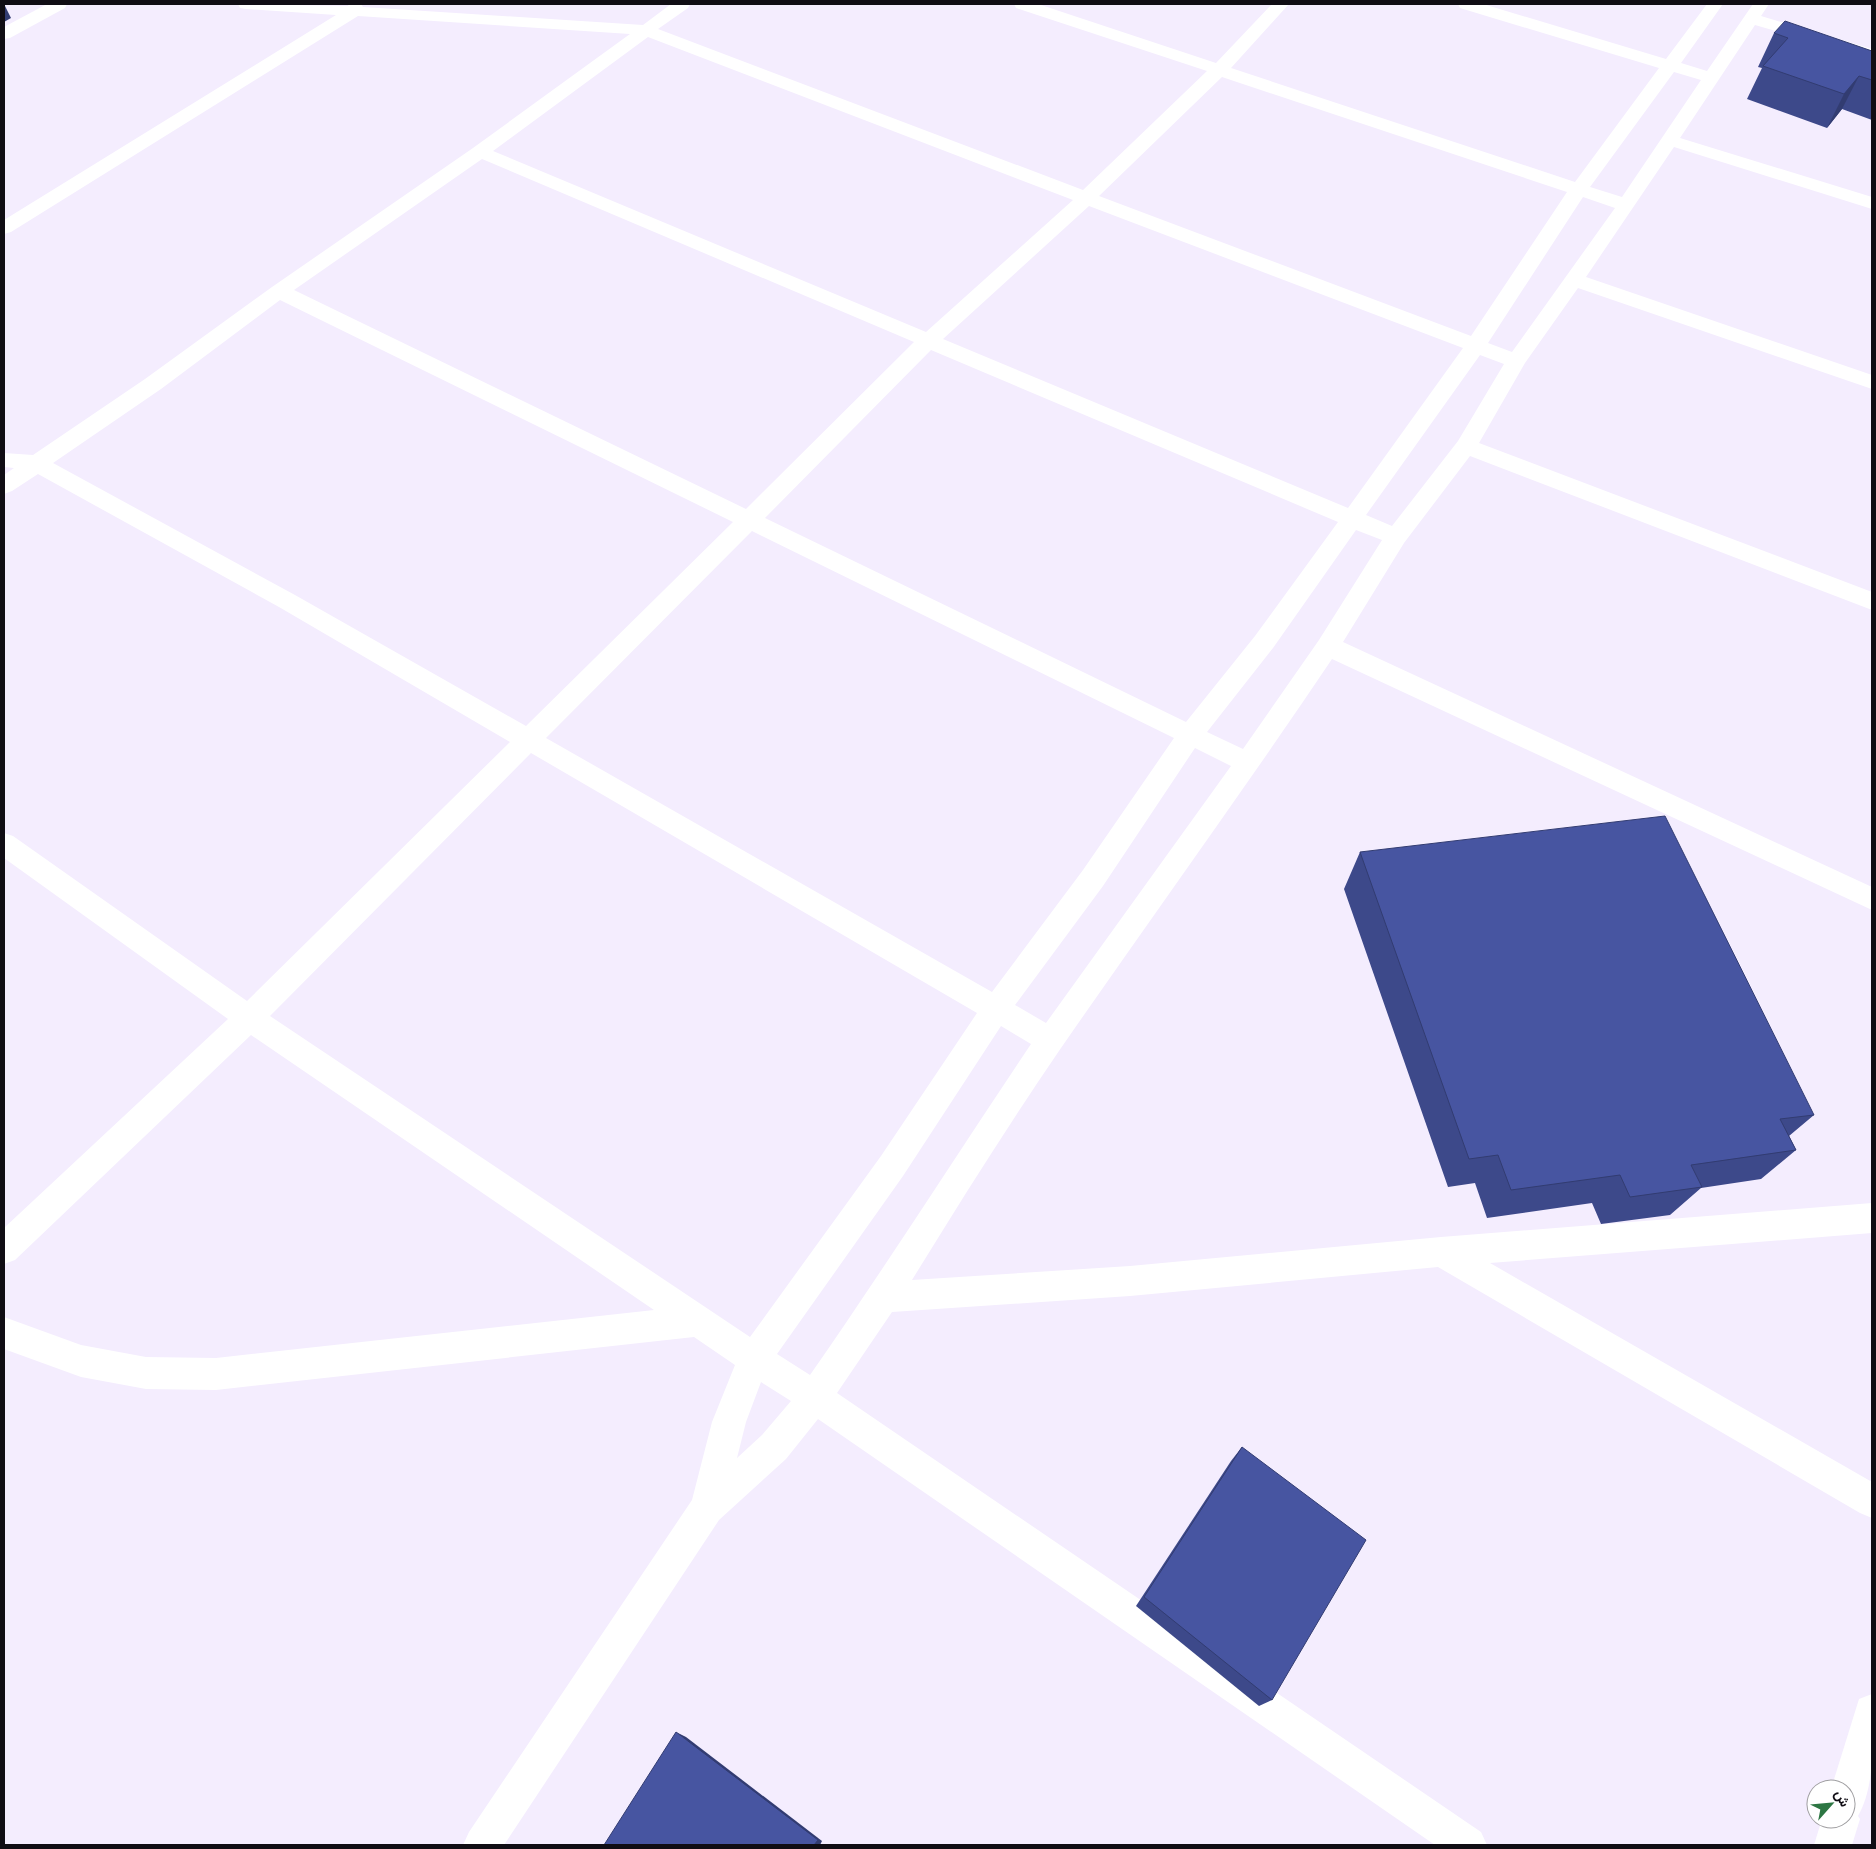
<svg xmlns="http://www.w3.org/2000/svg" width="1876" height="1849" font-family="Quicksand,Vazirmatn,sans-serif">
  <rect width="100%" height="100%" fill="#f4edfe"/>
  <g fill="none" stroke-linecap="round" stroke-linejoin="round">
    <g fill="#fff" fill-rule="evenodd">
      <polygon points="47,4 67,4 65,8 10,38 4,39 4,27"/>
      <path d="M238,4L348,6L349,4H361L363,7L643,25L671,4H690L688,8L658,29L1083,190L1207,71L1016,8L1014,4H1038L1216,63L1272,4H1289L1231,68L1575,182L1659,68L1460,8L1458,4H1483L1666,59L1707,4H1723L1681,63L1707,71L1753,4H1769L1761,16L1872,49V59L1755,25L1680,138L1872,197V209L1674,147L1586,277L1872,375V389L1578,288L1525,363L1479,443L1872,592V610L1470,456L1404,543L1343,642L1872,887V910L1332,659C1244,790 1151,918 1061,1048C1009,1124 960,1202 912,1280L1130,1266L1441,1237L1872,1203V1233L1490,1263L1872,1482V1518L1860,1513L1438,1267L1130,1296L892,1312L837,1393L1481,1832L1487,1845H1435L818,1419L786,1459L719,1520L504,1845H463L469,1832L692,1500L712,1422L735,1365L694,1337L216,1390L146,1389L81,1377L4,1349V1317L81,1345L146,1357L216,1358L654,1310L251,1035L15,1260L4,1264V1228L228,1019L4,858V833L13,836L247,1001L510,742L279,607L38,474L12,491L4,494V475L14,468L4,467V453L33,455L145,379L272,287L473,148L630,34L358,16L11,232L4,234V220L336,15L246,9L240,8ZM648,37L1073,200L926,332L493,151ZM1674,72L1701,80L1622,197L1590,187ZM1222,77L1567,192L1471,336L1099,196ZM482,159L914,342L746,509L294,290ZM1583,197L1615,208L1512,352L1488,343ZM1089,206L1463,348L1348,508L943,339ZM280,300L733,522L526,726L295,595L53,463L161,389ZM931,350L1338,522L1255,636L1186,722L765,518ZM1480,355L1504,364L1458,441L1392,526L1366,515ZM1356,530L1382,540L1319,640L1243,749L1207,732L1273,648ZM752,531L1174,738L1083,870L992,992L546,738ZM1195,748L1231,766L1046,1023L1015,1005L1103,886ZM531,753L977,1013L881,1156L750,1337L270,1016ZM1001,1026L1031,1044C957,1154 886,1266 810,1375L777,1354L903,1176ZM761,1382L791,1401L762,1435L737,1458L746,1422Z"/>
      <path d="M1872,1694C1874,1728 1876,1786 1858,1816L1860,1819L1852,1845H1814L1822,1819H1846V1789H1831L1859,1699Z"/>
    </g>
  </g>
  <g fill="#3d498a">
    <polygon points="1774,33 1872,51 1872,120 1842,109 1827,128 1747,99 1762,68 1758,67"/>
    <polygon points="1360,852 1814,1115 1789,1136 1796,1150 1761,1179 1701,1188 1670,1215 1601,1224 1592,1203 1487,1218 1475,1183 1448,1187 1344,889"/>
    <polygon points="1242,1447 1272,1700 1259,1706 1136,1606 1231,1461"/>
  </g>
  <g fill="#323c71">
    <polygon points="4,4 11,18 4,22"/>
    <polygon points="1859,76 1842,109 1827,128 1844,94"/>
    <polygon points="676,1732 686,1737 822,1841 820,1845 814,1845"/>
  </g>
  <g fill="#4755a1" stroke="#323c71">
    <polygon points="1785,21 1872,51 1872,80 1859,76 1844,94 1763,66 1788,38 1774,33"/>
    <polygon points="1665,816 1814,1115 1780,1119 1796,1150 1691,1165 1702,1187 1630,1197 1620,1175 1511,1190 1498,1155 1469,1159 1360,852"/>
    <polygon points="1242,1447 1366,1540 1272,1700 1144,1597"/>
    <polygon points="676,1732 818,1840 814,1845 604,1845"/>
  </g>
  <rect width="1876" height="1849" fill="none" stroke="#100d14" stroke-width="10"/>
  <g transform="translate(1831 1804) rotate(63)"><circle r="24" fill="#ffffff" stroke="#9f9ea1"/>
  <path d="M0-4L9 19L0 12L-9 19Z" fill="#2d7643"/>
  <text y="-8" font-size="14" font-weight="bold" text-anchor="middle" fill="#100d14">ش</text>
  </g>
</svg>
